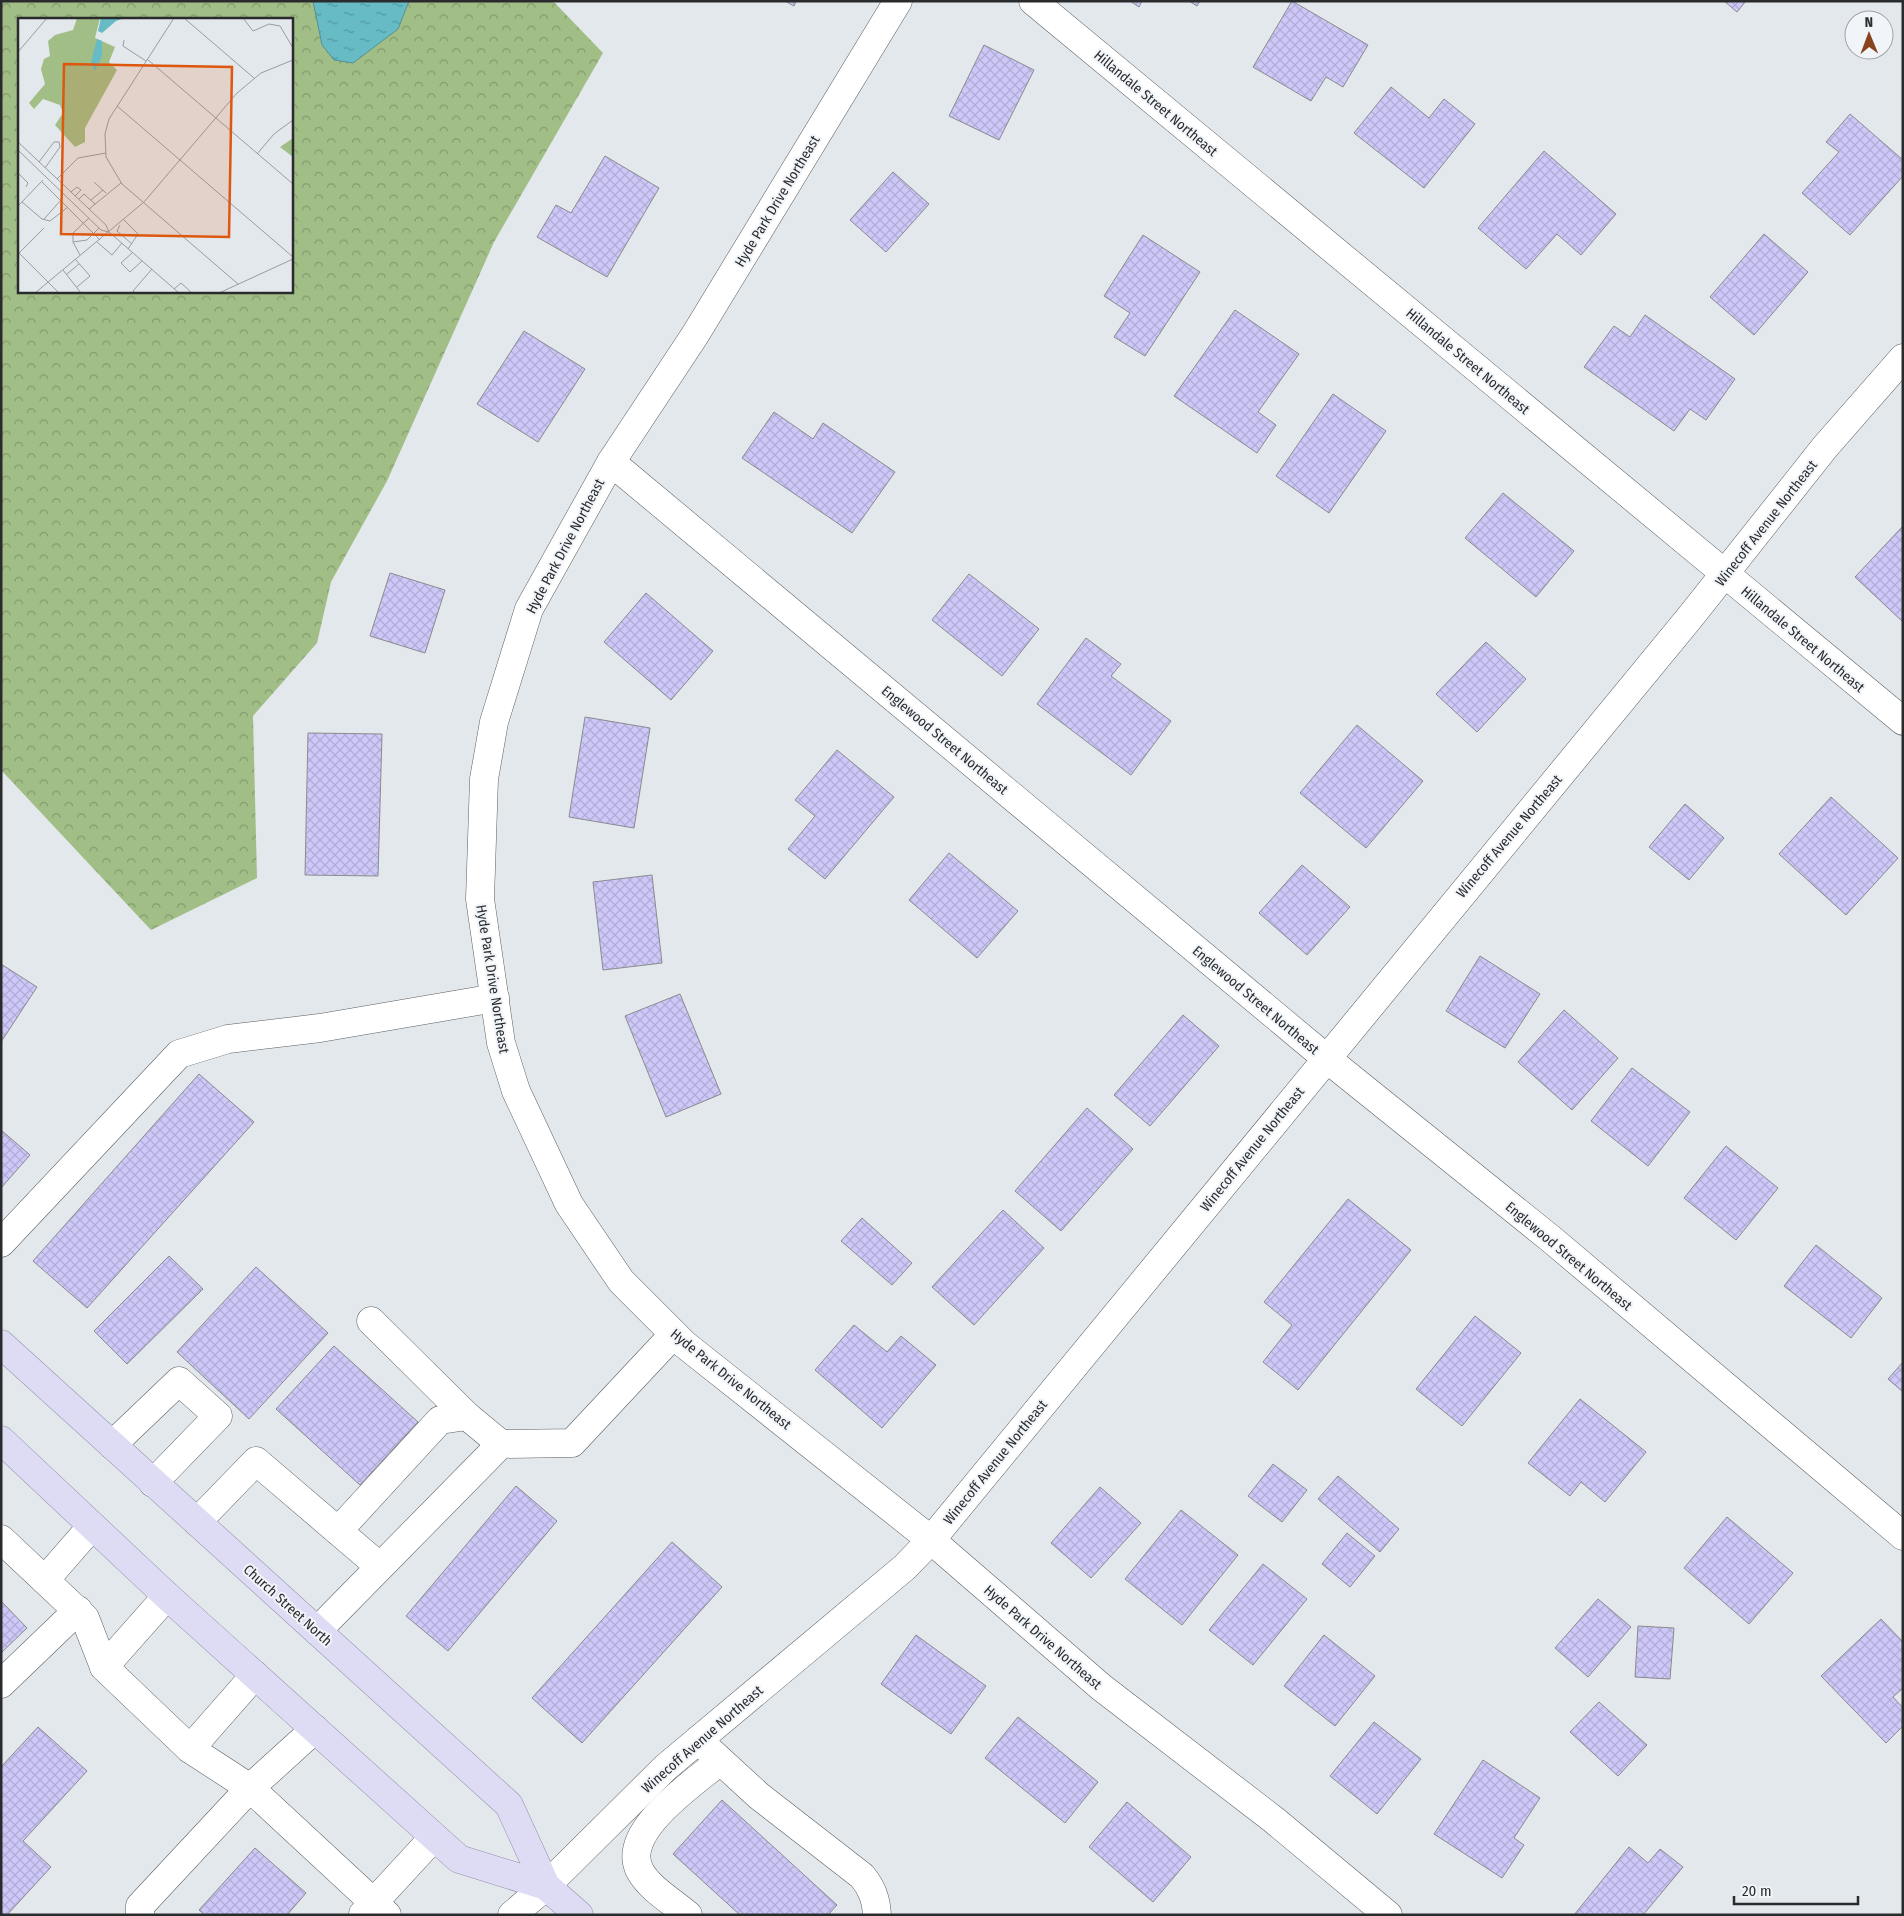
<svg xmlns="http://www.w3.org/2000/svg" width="1904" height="1916" font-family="'Fira Sans Condensed',sans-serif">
  <defs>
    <pattern id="forest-crowns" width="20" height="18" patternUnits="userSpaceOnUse" patternTransform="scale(1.25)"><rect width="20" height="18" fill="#a1be86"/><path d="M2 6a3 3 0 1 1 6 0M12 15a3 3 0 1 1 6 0" fill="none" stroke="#839b6e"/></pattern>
    <pattern id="water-ripples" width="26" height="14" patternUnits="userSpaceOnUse" patternTransform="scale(1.25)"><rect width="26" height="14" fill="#66bbc4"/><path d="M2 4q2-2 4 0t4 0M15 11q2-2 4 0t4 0" fill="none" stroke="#5498a0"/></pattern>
    <pattern id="building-cross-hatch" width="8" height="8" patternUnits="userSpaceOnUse" patternTransform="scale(1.25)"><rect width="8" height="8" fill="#cdc8f8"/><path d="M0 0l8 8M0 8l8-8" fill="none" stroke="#b0acd5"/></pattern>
  </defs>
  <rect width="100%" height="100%" fill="#e3e8ec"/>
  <path fill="url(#forest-crowns)" fill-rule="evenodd" d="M1,1H553L603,53L494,242L387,481L331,582L317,643L253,716L257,878L151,930L1,770ZM19,19H291V291H19Z"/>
  <polygon fill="url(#water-ripples)" stroke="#549097" points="313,1 409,1 398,29 353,63 334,60 322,45"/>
  <g fill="url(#building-cross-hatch)" stroke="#8a8a8f">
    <polygon points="785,1 796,1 794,6"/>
    <polygon points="1130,1 1142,1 1139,7"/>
    <polygon points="1189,1 1200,1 1197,6"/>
    <polygon points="1292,1 1368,45 1343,87 1326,77 1311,101 1253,67"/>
    <polygon points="1724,1 1746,1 1737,12"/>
    <polygon points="984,45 1034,70 999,140 949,116"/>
    <polygon points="1391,87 1429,118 1444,99 1475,124 1424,188 1354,133"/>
    <polygon points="1850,114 1903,160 1903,176 1850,235 1802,193 1839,152 1826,142"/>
    <polygon points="1544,151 1616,214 1581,255 1557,234 1526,269 1478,228"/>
    <polygon points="605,156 659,188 607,277 537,237 556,205 571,213"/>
    <polygon points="893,172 929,204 886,252 850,220"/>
    <polygon points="1764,234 1808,272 1754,335 1710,297"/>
    <polygon points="1143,235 1200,272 1145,356 1114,337 1130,313 1104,296"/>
    <polygon points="1235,310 1299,354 1258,412 1276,425 1257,453 1174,396"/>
    <polygon points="1645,315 1735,379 1706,420 1690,409 1674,431 1584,367 1614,326 1630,337"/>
    <polygon points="524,331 585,369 538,442 477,404"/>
    <polygon points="1333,394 1386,431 1329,513 1276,476"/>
    <polygon points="774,412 813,439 823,423 895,472 852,533 742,458"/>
    <polygon points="1503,493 1574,551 1536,597 1465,538"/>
    <polygon points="1903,526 1903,622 1855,577"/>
    <polygon points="390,573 445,590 425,653 370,636"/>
    <polygon points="969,574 1039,629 1002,676 932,620"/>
    <polygon points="646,593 713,651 671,700 604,642"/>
    <polygon points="1086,638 1121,664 1111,676 1171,721 1131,775 1037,704"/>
    <polygon points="1486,642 1526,679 1477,732 1436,694"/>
    <polygon points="585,717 650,728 634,828 569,817"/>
    <polygon points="1357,725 1423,781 1366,848 1300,793"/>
    <polygon points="308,733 382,734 378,876 305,875"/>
    <polygon points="837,750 894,797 825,879 788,849 815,816 795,800"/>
    <polygon points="1831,797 1898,858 1846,915 1779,854"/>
    <polygon points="1685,804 1724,838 1689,880 1649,847"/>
    <polygon points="949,853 1018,911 977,958 909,900"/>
    <polygon points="1302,865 1350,907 1307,955 1259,913"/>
    <polygon points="652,875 662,963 603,970 593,882"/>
    <polygon points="1480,956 1540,994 1505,1048 1446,1011"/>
    <polygon points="1,964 37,987 1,1042"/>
    <polygon points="680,994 721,1094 666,1117 625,1016"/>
    <polygon points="1564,1010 1618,1058 1572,1110 1518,1062"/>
    <polygon points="1183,1015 1219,1046 1150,1126 1114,1095"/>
    <polygon points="1632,1068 1690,1112 1648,1166 1591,1121"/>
    <polygon points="199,1074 254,1122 87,1308 33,1261"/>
    <polygon points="1087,1108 1133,1149 1061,1231 1015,1191"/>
    <polygon points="1,1130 30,1155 1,1188"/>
    <polygon points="1726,1146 1778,1188 1736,1240 1684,1198"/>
    <polygon points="1348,1199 1411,1250 1298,1390 1263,1362 1292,1325 1264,1302"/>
    <polygon points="1003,1210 1044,1248 974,1325 932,1287"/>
    <polygon points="862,1218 912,1263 892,1285 841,1241"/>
    <polygon points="1816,1245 1882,1298 1851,1338 1784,1286"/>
    <polygon points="169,1256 203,1289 127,1364 94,1331"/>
    <polygon points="256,1267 328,1333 249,1419 177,1352"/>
    <polygon points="1475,1316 1521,1353 1462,1426 1416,1389"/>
    <polygon points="854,1325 887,1352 901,1336 936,1365 882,1428 815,1370"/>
    <polygon points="334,1346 418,1422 360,1485 276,1409"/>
    <polygon points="1903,1362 1903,1392 1888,1379"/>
    <polygon points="1580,1399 1646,1452 1605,1502 1581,1482 1570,1496 1528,1463"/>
    <polygon points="1273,1464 1307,1490 1282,1522 1248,1496"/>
    <polygon points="1338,1476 1399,1529 1380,1552 1318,1499"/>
    <polygon points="516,1486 557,1521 448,1651 406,1616"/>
    <polygon points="1100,1487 1141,1523 1091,1578 1051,1543"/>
    <polygon points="1181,1510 1238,1555 1182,1625 1125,1579"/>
    <polygon points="1727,1517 1793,1573 1749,1624 1684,1568"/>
    <polygon points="1347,1533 1375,1556 1350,1587 1322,1564"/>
    <polygon points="672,1542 722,1587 582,1743 532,1698"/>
    <polygon points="1263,1564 1307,1599 1253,1665 1209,1630"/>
    <polygon points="1598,1599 1631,1627 1588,1677 1555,1648"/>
    <polygon points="1,1601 27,1628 1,1653"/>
    <polygon points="1881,1619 1903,1642 1903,1688 1893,1697 1903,1708 1903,1726 1886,1743 1821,1676"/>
    <polygon points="1638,1626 1674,1628 1670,1679 1635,1677"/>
    <polygon points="916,1635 986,1686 951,1734 881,1684"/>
    <polygon points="1324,1635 1375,1676 1335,1726 1284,1686"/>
    <polygon points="1599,1702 1647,1745 1618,1776 1570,1732"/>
    <polygon points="1018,1717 1098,1782 1065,1823 985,1758"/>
    <polygon points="1374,1722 1421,1759 1377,1814 1330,1776"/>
    <polygon points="38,1727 87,1771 23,1841 51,1867 7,1915 1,1915 1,1767"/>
    <polygon points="1483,1760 1540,1798 1514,1838 1524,1845 1502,1878 1434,1834"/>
    <polygon points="722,1800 837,1905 828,1915 740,1915 673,1854"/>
    <polygon points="1127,1802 1191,1857 1153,1902 1089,1847"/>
    <polygon points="1629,1847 1648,1863 1660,1849 1683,1867 1643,1915 1574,1915"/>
    <polygon points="255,1848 306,1893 287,1915 205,1915 199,1910"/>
  </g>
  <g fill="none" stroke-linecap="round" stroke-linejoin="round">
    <g stroke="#5b5f62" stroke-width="29">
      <g id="minor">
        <polyline points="898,1 695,335 611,462 529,609 494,722 484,779 480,899 501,1043 516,1091 569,1204 621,1281 684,1344 931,1540 1101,1687 1274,1820 1388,1915"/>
        <polyline points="1033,1 1903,721"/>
        <polyline points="611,462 1326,1058 1551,1239 1903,1536"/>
        <polyline points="1,1243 179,1054 228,1039 320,1028 495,998"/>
        <polyline points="371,1321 467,1416 501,1444"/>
        <polyline points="112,1445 179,1381 218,1416 153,1483"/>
        <polyline points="197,1522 256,1461 379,1566"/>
        <polyline points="338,1531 440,1420 467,1416"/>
        <polyline points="1,1539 85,1618 104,1667 190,1749 250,1788 387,1915"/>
        <polyline points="45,1580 92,1526"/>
        <polyline points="317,1631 501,1444 572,1443 674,1334"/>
        <polyline points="104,1667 167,1596"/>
        <polyline points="1,1684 78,1610"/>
        <path d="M698,1740L759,1796L862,1876C872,1888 876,1899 877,1915"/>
        <polyline points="190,1749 255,1675"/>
        <polyline points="363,1914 434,1837"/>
        <polyline points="140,1915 140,1906 250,1788 315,1729"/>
        <polyline points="512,1915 546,1886 666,1767 905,1567 931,1540 1691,616 1825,447 1903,358"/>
        <path d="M688,1915C673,1902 650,1889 640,1871C619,1832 695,1782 720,1761"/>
      </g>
    </g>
    <g stroke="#918faa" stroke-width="29">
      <g id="major">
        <polyline points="1,1344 509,1805 546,1886 579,1915"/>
        <polyline points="1,1440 167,1596 459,1859 546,1886"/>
      </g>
    </g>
    <use href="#minor" stroke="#fff" stroke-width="28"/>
    <use href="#major" stroke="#dedcf5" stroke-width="28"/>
  </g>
  <g text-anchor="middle" stroke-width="4" stroke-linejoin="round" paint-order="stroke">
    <g font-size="14" fill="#2a2b2d" stroke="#f1f5f9">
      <text transform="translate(1156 103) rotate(40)" y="5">Hillandale Street Northeast</text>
      <text transform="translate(777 201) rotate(-59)" y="5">Hyde Park Drive Northeast</text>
      <text transform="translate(1468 361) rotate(40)" y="5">Hillandale Street Northeast</text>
      <text transform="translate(1766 523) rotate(-52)" y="5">Winecoff Avenue Northeast</text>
      <text transform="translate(565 546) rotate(-62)" y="5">Hyde Park Drive Northeast</text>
      <text transform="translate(1803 639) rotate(40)" y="5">Hillandale Street Northeast</text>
      <text transform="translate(945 740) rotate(40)" y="5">Englewood Street Northeast</text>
      <text transform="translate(1509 836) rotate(-50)" y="5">Winecoff Avenue Northeast</text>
      <text transform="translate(493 979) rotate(81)" y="5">Hyde Park Drive Northeast</text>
      <text transform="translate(1256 1000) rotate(40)" y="5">Englewood Street Northeast</text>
      <text transform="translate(1252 1149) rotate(-51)" y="5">Winecoff Avenue Northeast</text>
      <text transform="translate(1569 1256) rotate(40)" y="5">Englewood Street Northeast</text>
      <text transform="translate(731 1379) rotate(39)" y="5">Hyde Park Drive Northeast</text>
      <text transform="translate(995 1462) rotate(-51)" y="5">Winecoff Avenue Northeast</text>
      <text transform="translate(288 1605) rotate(42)" y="5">Church Street North</text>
      <text transform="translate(1043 1637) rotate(41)" y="5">Hyde Park Drive Northeast</text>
      <text transform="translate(702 1739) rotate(-41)" y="5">Winecoff Avenue Northeast</text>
    </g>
  </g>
  <g transform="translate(18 18)">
    <rect width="275" height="275" fill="#e3e8ec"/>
    <path d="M59,0H82L77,20L97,29L91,44L99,52L67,110V124L57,129L37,107L45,95L42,87L25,81L16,91L11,85L27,66L23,51L26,41L32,38L30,23L37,17L55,12ZM275,120V139L262,129Z" fill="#a1be86"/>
    <path d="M83,0H107L98,3L84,15L80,13ZM79,21L84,23V38L77,53L73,44Z" fill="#66bbc4"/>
    <path fill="none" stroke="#999ca0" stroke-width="1" d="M156,0L91,101L87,116L88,139L104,166L220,266M166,0L236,60M225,0L235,13L251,6L262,8L275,30M106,22L105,28L128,43M0,34L29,0M129,41L275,166M99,88L275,239M0,124L88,207L91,214M0,132L83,212L91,214L161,275M239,136L256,116L275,102M21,144L36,124H41L42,129L27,150M0,155L10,165L8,169M39,161L60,140L88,135M24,164L82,222M76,164L88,175M53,174L59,169L63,172L57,178M61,181L66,176L77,186M73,182L85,172M4,184L24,201L32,203L50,189M0,188L25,162M71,191L103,165M26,201L43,182M105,201L120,216L110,231M102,207L99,213L114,226M55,224L69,222L81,210M79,224L94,237L104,225M0,234L41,275M1,235L26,210M114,235L103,245L112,254L124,243M62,237L55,224V215L71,200M57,241L72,258L59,269M45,252L63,275M49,256L61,246M156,271L163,265L174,275M17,275L126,184L219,75L243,55L275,42M117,275L115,273L134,251M201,275L275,241"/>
    <path fill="#de570e" fill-opacity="0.15" stroke="#de570e" stroke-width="2.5" d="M46,46L214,49L211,219L43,216Z"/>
    <rect width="275" height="275" fill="none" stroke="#2a2b2d" stroke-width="2.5"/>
  </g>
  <rect width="1904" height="1916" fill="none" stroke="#2a2b2d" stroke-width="5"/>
  <g transform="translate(1869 35) rotate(359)"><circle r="24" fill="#f1f5f9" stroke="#a1a4a7"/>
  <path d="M0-4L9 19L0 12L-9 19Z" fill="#88421c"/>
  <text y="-8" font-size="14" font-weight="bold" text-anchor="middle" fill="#2a2b2d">N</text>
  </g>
  <path d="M1734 1896v8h124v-8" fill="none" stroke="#2a2b2d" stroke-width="2.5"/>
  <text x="1742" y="1896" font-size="15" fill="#2a2b2d" stroke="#f1f5f9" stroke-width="4" paint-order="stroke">20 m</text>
</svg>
